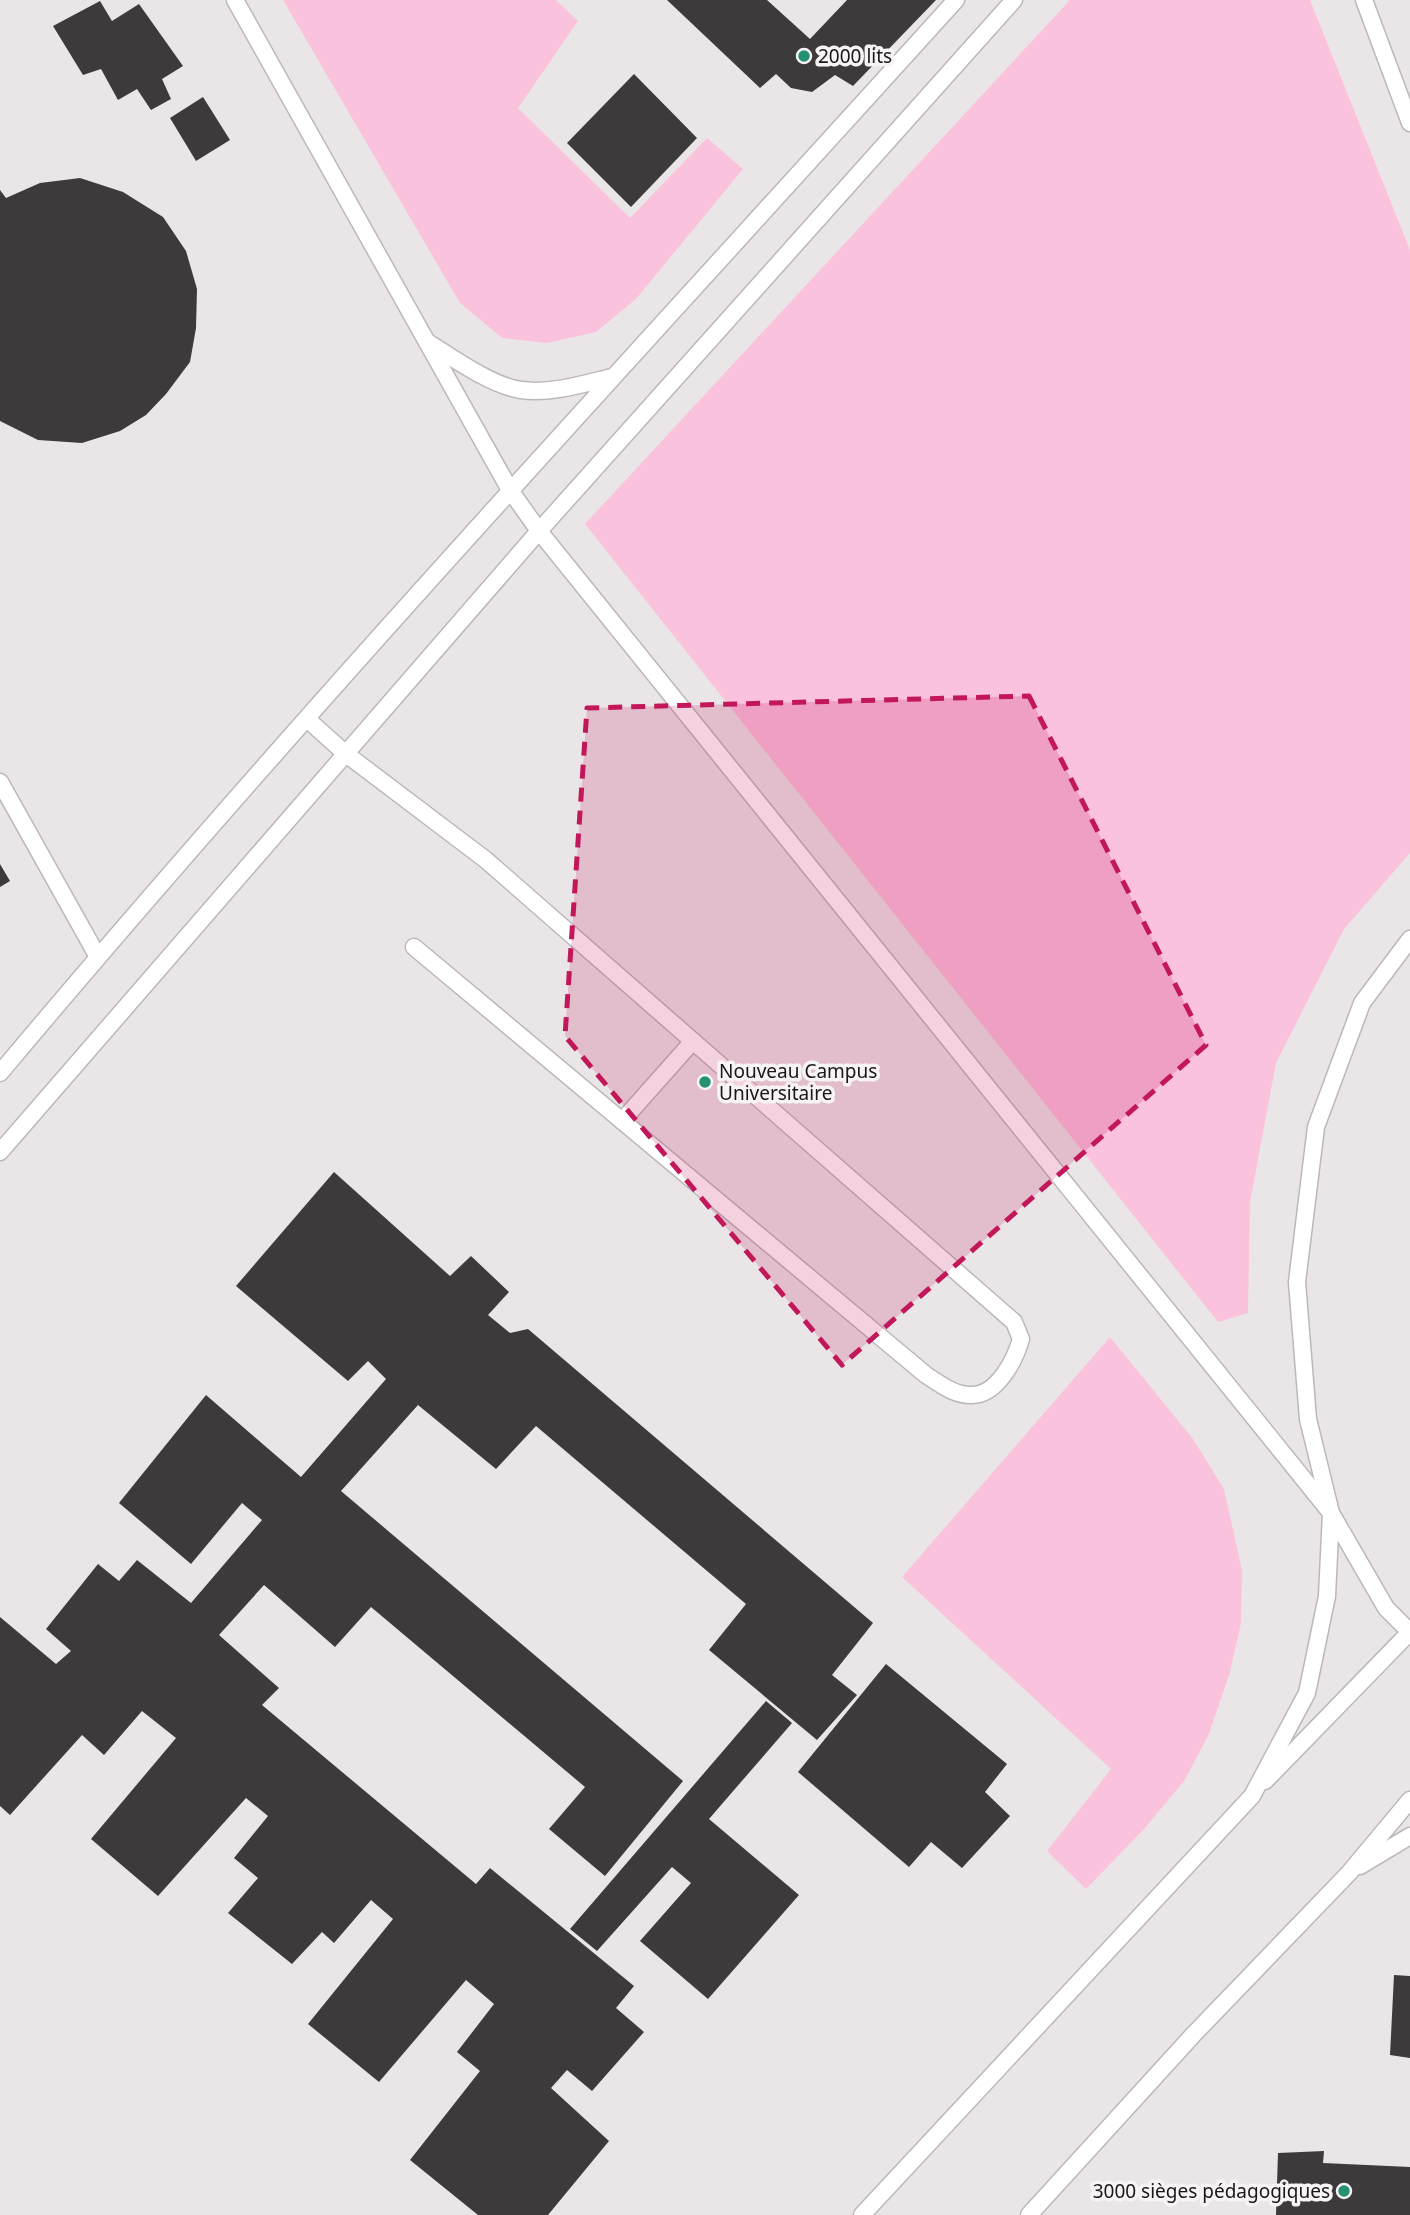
<svg xmlns="http://www.w3.org/2000/svg" width="1410" height="2215" font-family="'Noto Sans',sans-serif">
  <rect width="100%" height="100%" fill="#eae6e8"/>
  <g fill="#fac2dc">
    <polygon points="283,0 556,0 578,21 518,108 630,218 707,138 743,169 636,299 596,332 547,343 502,338 460,303"/>
    <polygon points="1070,0 1310,0 1410,250 1410,853 1344,929 1276,1063 1250,1202 1248,1313 1218,1322 585,524"/>
    <polygon points="1110,1337 1193,1439 1224,1489 1242,1570 1241,1623 1230,1672 1209,1734 1184,1781 1144,1829 1086,1889 1047,1851 1111,1769 902,1577"/>
  </g>
  <g fill="#3d3a3c">
    <polygon points="667,0 767,0 810,39 847,0 936,0 853,86 835,75 812,92 791,88 776,74 760,88"/>
    <polygon points="100,1 112,21 139,4 183,66 162,79 171,99 151,110 137,89 118,100 101,69 83,75 53,26"/>
    <polygon points="634,74 697,138 631,207 567,143"/>
    <polygon points="203,97 230,140 196,161 170,118"/>
    <polygon points="80,178 123,192 163,217 186,251 197,289 196,328 190,362 166,394 146,415 120,431 82,443 38,440 0,421 0,190 6,198 40,183"/>
    <polygon points="0,864 10,881 0,887"/>
    <polygon points="334,1172 450,1276 471,1256 509,1292 488,1315 510,1333 528,1329 873,1623 832,1675 857,1695 817,1740 709,1650 746,1604 536,1426 496,1469 418,1405 341,1491 683,1781 605,1876 549,1829 585,1787 371,1607 335,1647 264,1585 219,1635 279,1688 262,1705 476,1884 490,1868 634,1986 616,2008 644,2032 592,2091 567,2070 551,2088 609,2141 548,2215 478,2215 410,2160 480,2071 457,2052 494,2004 466,1980 379,2082 308,2024 393,1919 371,1900 334,1943 322,1932 292,1964 228,1913 258,1878 234,1858 268,1816 246,1798 158,1896 91,1839 176,1738 142,1711 104,1755 82,1735 10,1815 0,1806 0,1617 56,1664 71,1651 46,1629 98,1564 119,1581 137,1560 191,1603 262,1520 242,1503 191,1564 119,1503 206,1395 301,1477 386,1379 368,1361 348,1381 236,1286"/>
    <polygon points="886,1664 1007,1764 985,1792 1010,1816 962,1868 931,1842 909,1867 798,1772"/>
    <polygon points="766,1701 792,1723 709,1819 799,1895 708,1999 640,1941 691,1883 672,1867 597,1951 570,1929"/>
    <polygon points="1394,1975 1410,1976 1410,2058 1390,2055"/>
    <polygon points="1324,2151 1323,2163 1410,2167 1410,2215 1276,2215 1278,2153"/>
  </g>
  <g fill="none" stroke-linecap="round" stroke-linejoin="round">
    <g stroke="#bcb8ba" stroke-width="19">
      <g id="service">
        <polyline points="235,0 510,490 539,531 1331,1513 1327,1596 1307,1693 1252,1796 862,2215"/>
        <polyline points="1364,0 1410,123"/>
        <path d="M429,343C453,358 492,386 521,390C551,394 583,384 612,377"/>
        <path d="M307,719L346,754L486,860L1014,1322L1021,1339C1015,1360 997,1395 972,1395C955,1396 940,1384 926,1375L414,947"/>
        <polyline points="0,782 98,957"/>
        <polyline points="1410,939 1362,1003 1316,1127 1297,1282 1308,1419 1331,1513 1386,1608 1410,1632"/>
        <path d="M0,1073C308,706 635,355 956,0"/>
        <polyline points="622,1121 693,1041"/>
        <polyline points="0,1152 539,531 1014,0"/>
        <polyline points="1265,1781 1410,1632"/>
        <polyline points="1360,1866 1410,1836"/>
        <polyline points="1029,2215 1193,2035 1349,1873 1410,1800"/>
      </g>
    </g>
    <use href="#service" stroke="#fff" stroke-width="16"/>
  </g>
  <path fill="#c2185b" fill-opacity="0.2" stroke="#c2185b" stroke-width="5" stroke-dasharray="14 9" stroke-linejoin="round" d="M1029,696L1206,1045L842,1365L565,1036L587,708Z"/>
  <g fill="#249272" stroke="#f8f3f5" stroke-width="2.5">
    <circle cx="804" cy="56" r="7"/>
    <circle cx="705" cy="1082" r="7"/>
    <circle cx="1344" cy="2191" r="7"/>
  </g>
  <g text-anchor="middle" stroke-width="7" stroke-linejoin="round" paint-order="stroke">
    <g font-size="19" fill="#191718" stroke="#f8f3f5" text-anchor="start">
      <text x="818" y="63">2000 lits</text>
      <text x="719" y="1078">Nouveau Campus<tspan x="719" dy="22">Universitaire</tspan></text>
      <text x="1330" y="2198" text-anchor="end">3000 sièges pédagogiques</text>
    </g>
  </g>
</svg>
